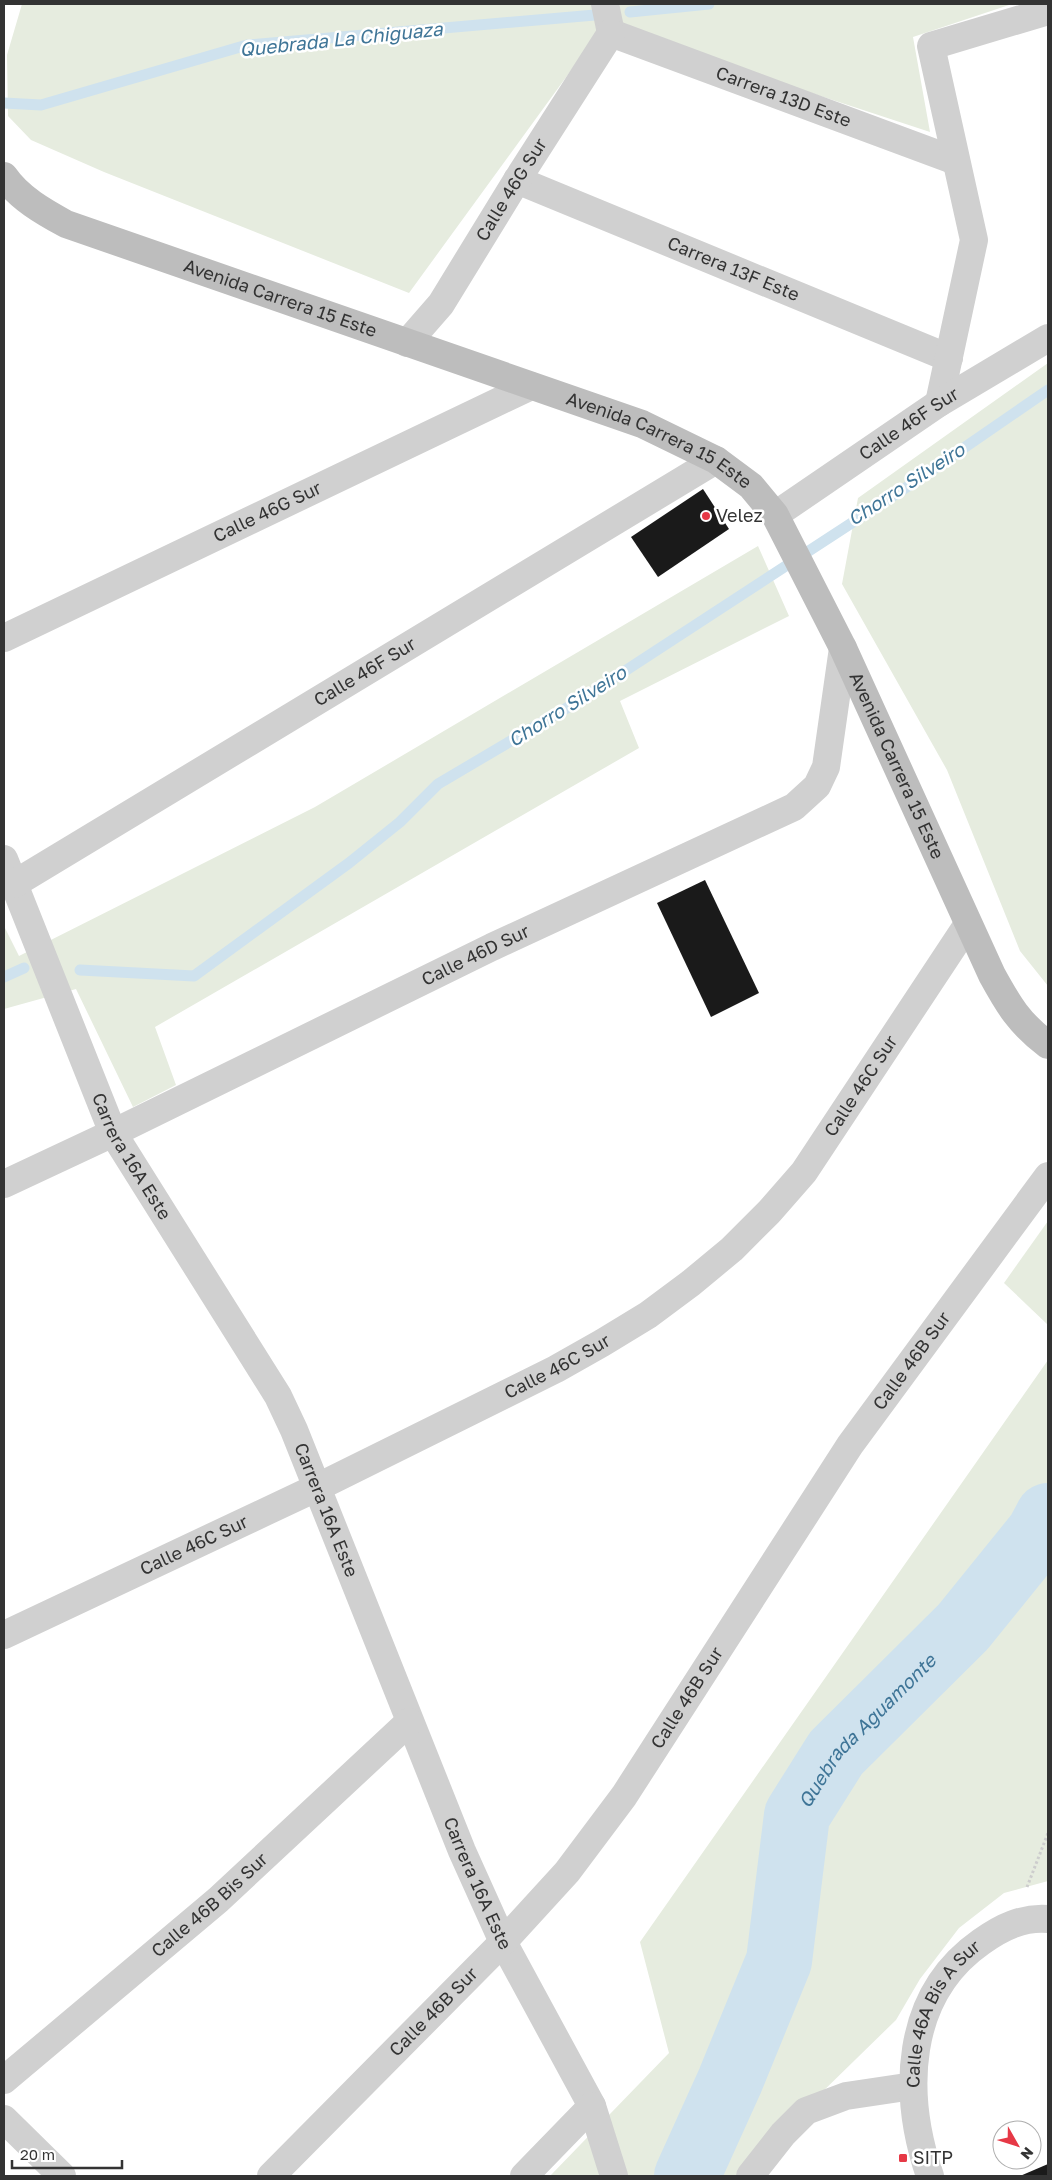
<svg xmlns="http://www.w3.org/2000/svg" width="1052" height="2180" font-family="'Golos Text',sans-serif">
  <rect width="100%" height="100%" fill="#fff"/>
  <g fill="#e6ecdf">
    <polygon points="22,4 1012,4 913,37 930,132 604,25 409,293 104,172 31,140 8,116 7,55"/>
    <polygon points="1048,363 1048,986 1020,951 947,770 842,584 858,498"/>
    <polygon points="758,546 789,616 620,701 639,748 155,1027 176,1085 133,1107 76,989 4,1009 4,926 19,956 315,807"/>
    <polygon points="1048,1221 1048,1325 1004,1283"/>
    <polygon points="1048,1360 1048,1881 1004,1893 959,1928 920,1979 896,2020 736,2176 550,2176 669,2053 640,1942"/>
  </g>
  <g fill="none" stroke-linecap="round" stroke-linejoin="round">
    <g stroke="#cfe2ee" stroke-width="11">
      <polyline points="630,12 709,4"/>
      <polyline points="4,103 41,105 247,45 595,15"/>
      <polyline points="80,970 194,976 349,863 400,822 438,784 582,699 913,483 1048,390"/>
      <polyline points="4,977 24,968"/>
    </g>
    <path stroke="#cfe2ee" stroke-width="66" id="s1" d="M687,2176L730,2081L779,1961L797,1815L836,1753L963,1627L1039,1533L1048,1516"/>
  </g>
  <g fill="#1a1a1a">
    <polygon points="703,489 729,529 658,577 631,537"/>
    <polygon points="705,880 759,993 711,1017 657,903"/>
    <polygon points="1048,2164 1048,2176 1020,2176"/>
  </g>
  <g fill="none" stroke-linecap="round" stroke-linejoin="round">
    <polyline stroke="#cdcdcd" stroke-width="3" stroke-dasharray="2.5 2.5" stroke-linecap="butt" points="1027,1887 1048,1833"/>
    <g stroke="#d0d0d0" stroke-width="28">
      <polyline points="605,4 611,33"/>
      <path id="s2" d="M611,33L956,161"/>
      <path id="s3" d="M517,180L949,358"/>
      <path id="s4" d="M407,343L441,304L517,180L611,33"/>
      <polyline points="939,403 974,240 931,46 1048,11"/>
      <path id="s5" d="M775,515L939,403L1048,338"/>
      <path id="s6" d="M4,638L531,386"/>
      <path id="s7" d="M4,859L113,1133L278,1396L294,1430L462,1851L503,1942L592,2106L614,2176"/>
      <path id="s8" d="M14,884L716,460"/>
      <path id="s9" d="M4,1184L113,1133L492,947L794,807L817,786L826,767L843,648"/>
      <path id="s10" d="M4,1635L318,1487L556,1369L602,1343L648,1315L691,1283L732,1249L769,1212L804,1172L968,924"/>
      <path id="s11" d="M4,2080L218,1900L409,1722"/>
      <polyline points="4,2119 62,2176"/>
      <path id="s12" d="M271,2176L503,1942L567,1872L624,1796L850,1445L1048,1176"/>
      <polyline points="524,2176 592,2106"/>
      <polyline points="750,2176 783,2134 806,2111 846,2096 913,2086"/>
    </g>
    <path stroke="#d0d0d0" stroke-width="28" id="s13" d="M930,2176C902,2094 904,1996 981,1942C1002,1927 1023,1917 1048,1919"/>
    <path stroke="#bdbdbd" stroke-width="28" id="s14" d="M4,176C19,198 44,212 66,224L642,424L716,460L751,486L775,515L843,648L992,975C1009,1006 1019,1023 1048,1045"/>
  </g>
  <g fill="#e63946" stroke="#fff" stroke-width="2">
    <circle cx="706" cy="516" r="5"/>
    <rect x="898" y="2153" width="10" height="10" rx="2.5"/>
  </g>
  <g text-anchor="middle" stroke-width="5" stroke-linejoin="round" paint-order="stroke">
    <g font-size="18" fill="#333" stroke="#fff">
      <text dy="6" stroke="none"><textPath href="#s2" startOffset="184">Carrera 13D Este</textPath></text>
      <text dy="6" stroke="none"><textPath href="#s4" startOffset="186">Calle 46G Sur</textPath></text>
      <text dy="6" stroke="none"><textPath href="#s3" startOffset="234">Carrera 13F Este</textPath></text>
      <text dy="6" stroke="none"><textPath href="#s14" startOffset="306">Avenida Carrera 15 Este</textPath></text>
      <text dy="6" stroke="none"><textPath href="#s5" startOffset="162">Calle 46F Sur</textPath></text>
      <text dy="6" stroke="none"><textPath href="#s14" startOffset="711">Avenida Carrera 15 Este</textPath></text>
      <text dy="6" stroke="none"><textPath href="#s6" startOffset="292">Calle 46G Sur</textPath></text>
      <text dy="6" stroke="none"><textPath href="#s8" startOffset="410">Calle 46F Sur</textPath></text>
      <text dy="6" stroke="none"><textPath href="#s14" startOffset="1131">Avenida Carrera 15 Este</textPath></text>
      <text dy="6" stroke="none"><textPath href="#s9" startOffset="524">Calle 46D Sur</textPath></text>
      <text dy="6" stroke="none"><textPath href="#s10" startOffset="1035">Calle 46C Sur</textPath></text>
      <text dy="6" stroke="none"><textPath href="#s7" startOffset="324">Carrera 16A Este</textPath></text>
      <text dy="6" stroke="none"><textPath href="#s12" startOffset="1041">Calle 46B Sur</textPath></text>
      <text dy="6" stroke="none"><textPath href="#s10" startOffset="615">Calle 46C Sur</textPath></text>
      <text dy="6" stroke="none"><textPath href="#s7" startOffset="729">Carrera 16A Este</textPath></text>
      <text dy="6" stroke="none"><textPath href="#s10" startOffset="210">Calle 46C Sur</textPath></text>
      <text dy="6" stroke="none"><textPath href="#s12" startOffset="636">Calle 46B Sur</textPath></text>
      <text dy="6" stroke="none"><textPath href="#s7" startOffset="1132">Carrera 16A Este</textPath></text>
      <text dy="6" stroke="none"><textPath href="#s11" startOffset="270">Calle 46B Bis Sur</textPath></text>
      <text dy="6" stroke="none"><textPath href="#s12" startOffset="231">Calle 46B Sur</textPath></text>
      <text dy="6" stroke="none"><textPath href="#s13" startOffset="172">Calle 46A Bis A Sur</textPath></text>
    </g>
    <g font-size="18" fill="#333" stroke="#fff" text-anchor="start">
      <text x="716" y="522">Velez</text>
      <text x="913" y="2164">SITP</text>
    </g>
    <g font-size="19" font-style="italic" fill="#3f7597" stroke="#fff">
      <text transform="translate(341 39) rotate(-6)" y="7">Quebrada La Chiguaza</text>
      <text transform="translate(906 484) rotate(-33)" y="7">Chorro Silveiro</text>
      <text transform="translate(567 706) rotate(-32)" y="7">Chorro Silveiro</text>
      <text dy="7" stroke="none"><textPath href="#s1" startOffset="491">Quebrada Aguamonte</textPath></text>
    </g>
  </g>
  <rect width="1052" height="2180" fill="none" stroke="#333333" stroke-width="10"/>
  <g transform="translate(1017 2145) rotate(129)"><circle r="24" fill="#ffffff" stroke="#adadad"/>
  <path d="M0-4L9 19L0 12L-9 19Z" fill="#e63946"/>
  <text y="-8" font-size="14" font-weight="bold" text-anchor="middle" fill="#333333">N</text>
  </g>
  <path d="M12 2160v8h110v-8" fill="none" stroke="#333333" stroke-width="2.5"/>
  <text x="20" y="2160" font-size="15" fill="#333333" stroke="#ffffff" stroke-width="4" paint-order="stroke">20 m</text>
</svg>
